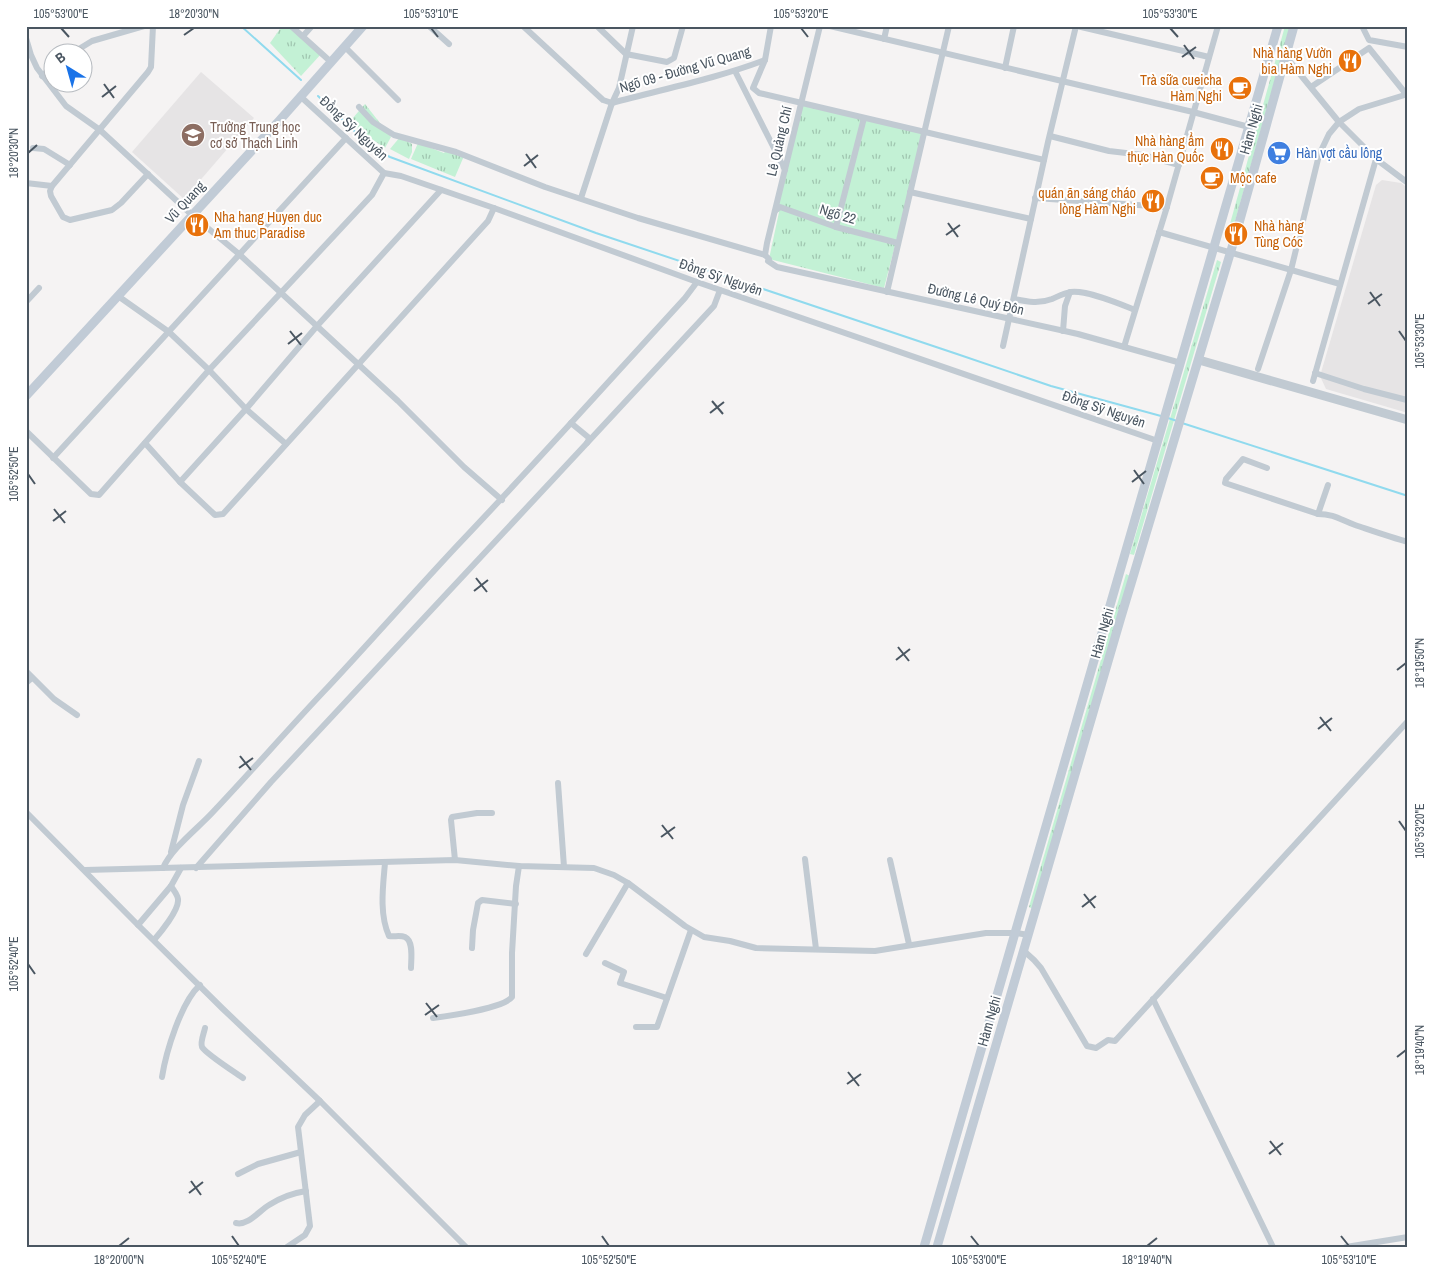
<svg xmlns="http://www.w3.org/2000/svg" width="1434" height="1273" font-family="'Archivo Narrow',sans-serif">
  <defs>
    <pattern id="grass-tufts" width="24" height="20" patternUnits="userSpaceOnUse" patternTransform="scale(1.25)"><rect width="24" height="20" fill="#c3f1d5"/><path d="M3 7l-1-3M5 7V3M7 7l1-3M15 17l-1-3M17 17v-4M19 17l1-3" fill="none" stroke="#a0c6b0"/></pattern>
  </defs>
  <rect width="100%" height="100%" fill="#f5f3f3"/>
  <g fill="#e6e4e5">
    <polygon points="201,72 254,118 184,199 132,152"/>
    <polygon points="1382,180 1401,183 1408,188 1408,413 1326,389 1320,376 1376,185"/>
  </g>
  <g fill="url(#grass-tufts)">
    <polygon points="282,26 290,26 322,53 301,76 270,43"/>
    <polygon points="1285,26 1290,26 1232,232 1228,231"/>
    <polygon points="365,104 391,137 385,148 353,126 352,119"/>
    <polygon points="800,105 924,134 884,288 769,259 779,212 775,210"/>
    <polygon points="400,137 412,144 412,152 409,159 390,149"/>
    <polygon points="418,143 444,153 447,149 464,156 455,177 411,159"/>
    <polygon points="1217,260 1221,262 1134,555 1130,554"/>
    <polygon points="1126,574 1130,576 1033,909 1029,907"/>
  </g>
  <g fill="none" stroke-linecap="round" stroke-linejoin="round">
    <g stroke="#90daee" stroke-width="2">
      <polyline points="241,26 301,80"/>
      <polyline points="318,96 371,147 390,157 596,233 957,354 1051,386 1161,416"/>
      <polyline points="1168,418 1177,421"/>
      <polyline points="1182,423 1408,496"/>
    </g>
    <g stroke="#c1cad2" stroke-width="6">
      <polyline points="291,26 331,62"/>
      <polyline points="429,26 449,44"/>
      <polyline points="523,26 603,100 612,103"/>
      <polyline points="597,26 626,54 667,62 674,58 683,26"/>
      <polyline points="771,26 765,60 753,88 759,93 1044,160"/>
      <polyline points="820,26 767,243 765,255 769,259 768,261 777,267 1078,334 1181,363"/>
      <polyline points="830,26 1193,112 1249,127"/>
      <polyline points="1077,26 1209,57"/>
      <polyline points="1362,26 1369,40 1408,47"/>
      <polyline points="303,36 312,26"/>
      <polyline points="26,38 31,55 37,68 66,106 100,130 192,215 239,254 398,401 464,467 502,500"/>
      <polyline points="884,39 887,26"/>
      <polyline points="345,47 398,100"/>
      <polyline points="74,52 92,41 144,26"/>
      <polyline points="1286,57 1339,122 1376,159 1408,183"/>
      <polyline points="1005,68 1014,26"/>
      <polyline points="735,71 785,170"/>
      <polyline points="42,76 52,67"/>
      <polyline points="1311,87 1369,48 1406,94"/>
      <polyline points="300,96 384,173 401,176 494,208 697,282 1158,441"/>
      <path d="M612,103C663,89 715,79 765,60"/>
      <polyline points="359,107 373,122 394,135 456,152 545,187 638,218 765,255"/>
      <polyline points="1050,136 1109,151 1143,155 1179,165"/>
      <polyline points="33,148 44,149 70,165"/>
      <polyline points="148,174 121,203 112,210 70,220 63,217 51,196 50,191 52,186 148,72 151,67 153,26"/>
      <polyline points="26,183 52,186"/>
      <polyline points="910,192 1031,219"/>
      <polyline points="581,198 612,103 619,88 633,26"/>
      <polyline points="1035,198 1167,207"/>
      <polyline points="775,211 780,207 836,227 898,243"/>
      <polyline points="836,227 864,118"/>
      <polyline points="1159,232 1340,284"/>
      <polyline points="887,292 949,26"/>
      <polyline points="118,296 169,332 209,370 246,409 286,444"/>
      <path d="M1014,299C1028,302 1039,304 1052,299C1059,296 1064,293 1071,292C1087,290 1120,304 1135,310"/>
      <polyline points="26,302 39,288"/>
      <polyline points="1063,331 1065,306 1070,292"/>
      <polyline points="1003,346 1048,142 1076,26"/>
      <polyline points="1124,347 1166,210 1218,26"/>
      <polyline points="1258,369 1291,270 1319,155 1329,134 1339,122 1359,109 1408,94"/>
      <polyline points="1315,373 1364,389 1407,400"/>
      <polyline points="1313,381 1376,159"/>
      <polyline points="26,431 91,494 99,495 209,370 372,195 384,173"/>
      <polyline points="145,443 180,482 215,515 223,514 488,221 494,208"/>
      <polyline points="587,443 714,306 720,290"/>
      <polyline points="53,458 346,138"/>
      <polyline points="1267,468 1243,459 1226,479 1225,483 1318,514 1328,485"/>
      <polyline points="180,482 246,409 317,326 441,190"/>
      <path d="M1318,514C1334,514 1341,520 1355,525C1373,531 1390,537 1408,542"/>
      <polyline points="26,671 54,699 77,715"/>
      <polyline points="26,683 32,678"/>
      <polyline points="558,783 564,867"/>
      <polyline points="26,812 138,925 223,1009 320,1101 466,1247"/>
      <polyline points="171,852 183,805 199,761"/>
      <polyline points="805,859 816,949"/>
      <polyline points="455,860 451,820 452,817 477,813 492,813"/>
      <polyline points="890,860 909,944"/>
      <path d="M385,863C383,886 379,914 389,936C394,937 400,935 405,937C414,941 411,960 411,968"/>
      <path d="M163,868C172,848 196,830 212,813C251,772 288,729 328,687C371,641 413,593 456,547C534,465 609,381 685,298L697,282"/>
      <polyline points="196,868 271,782 587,443 589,439 588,437 571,423"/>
      <polyline points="85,870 455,860 519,866 594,868 614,875 628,883 685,926 704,937 730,941 756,948 875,951 986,933 1016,933 1029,935"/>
      <polyline points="138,925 171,886 181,868"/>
      <path d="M154,940C161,932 178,911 178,901C179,896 174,891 171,886"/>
      <polyline points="472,948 473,930 478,903 482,900 516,904"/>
      <polyline points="1024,951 1034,960 1041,968 1087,1046 1096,1048 1108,1040 1115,1041 1408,721"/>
      <polyline points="586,954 628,883"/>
      <polyline points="605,963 624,972 620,983 667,998"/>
      <polyline points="1153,999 1273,1247"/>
      <path d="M433,1018C448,1016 504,1008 512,997V953L516,886L519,866"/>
      <polyline points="636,1027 657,1027 691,930"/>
      <path d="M205,1028C204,1033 200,1042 202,1047C206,1054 236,1073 243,1078"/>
      <path d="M162,1077C166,1052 181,1002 200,985"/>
      <polyline points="238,1174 258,1164 301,1152"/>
      <path d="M236,1223C248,1226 259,1211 269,1205C280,1198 293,1193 306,1191"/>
      <polyline points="287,1247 305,1235 310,1226 298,1127 305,1115 320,1101"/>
      <polyline points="1346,1247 1408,1237"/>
    </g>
    <polyline stroke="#c1cad2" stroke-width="9" points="1199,360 1408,420"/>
    <g stroke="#c1cbd6" stroke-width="9">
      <polyline points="26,396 279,121 363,26"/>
      <polyline points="924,1247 1278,26"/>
      <polyline points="937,1247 1121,617 1236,234 1294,26"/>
    </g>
  </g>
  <path fill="none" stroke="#4a5661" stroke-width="2" d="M61,28L69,37M431,28L438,37M801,28L808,37M1170,28L1178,37M184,35L194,28M1184,45L1194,59M1182,57L1196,47M104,84L114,98M102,97L116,86M28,153L37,145M526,154L536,168M524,166L538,155M948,223L958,237M946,235L960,225M1370,292L1380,306M1368,304L1382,294M290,331L301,345M1399,331L1406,341M288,344L302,333M712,401L723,414M710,413L724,402M1134,470L1144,484M28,474L35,484M1132,482L1146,471M54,509L65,523M53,521L66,511M476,578L487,592M474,591L488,580M898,647L909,661M896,660L910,649M1397,670L1406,663M1320,717L1331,731M1318,729L1332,718M240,756L251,770M239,768L253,758M1399,821L1406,831M662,825L673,839M661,837L675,827M1084,894L1095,908M1082,907L1096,896M28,964L35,974M426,1003L437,1017M425,1015L439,1005M1397,1057L1406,1050M848,1072L859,1086M847,1084L861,1074M1270,1141L1281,1155M1269,1154L1283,1143M191,1181L201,1195M189,1193L203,1182M232,1236L239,1246M602,1236L609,1246M971,1236L979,1246M1341,1236L1349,1246M119,1246L129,1238M1147,1246L1157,1238"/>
  <defs>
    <g id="restaurant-disc" transform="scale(1.25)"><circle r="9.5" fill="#e8710a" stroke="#fff"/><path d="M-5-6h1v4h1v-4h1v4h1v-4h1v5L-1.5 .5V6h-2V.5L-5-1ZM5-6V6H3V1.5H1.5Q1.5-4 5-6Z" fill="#fff"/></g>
    <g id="cafe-disc" transform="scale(1.25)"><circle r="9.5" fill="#e8710a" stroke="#fff"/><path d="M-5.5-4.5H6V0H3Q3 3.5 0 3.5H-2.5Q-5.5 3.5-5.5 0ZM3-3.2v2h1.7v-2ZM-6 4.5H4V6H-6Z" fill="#fff"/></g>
    <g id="school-disc" transform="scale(1.25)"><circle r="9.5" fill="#8d6e63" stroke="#fff"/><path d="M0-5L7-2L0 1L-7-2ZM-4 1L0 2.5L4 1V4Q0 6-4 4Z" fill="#fff"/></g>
    <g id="supermarket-disc" transform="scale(1.25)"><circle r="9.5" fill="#3f7fe0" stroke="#fff"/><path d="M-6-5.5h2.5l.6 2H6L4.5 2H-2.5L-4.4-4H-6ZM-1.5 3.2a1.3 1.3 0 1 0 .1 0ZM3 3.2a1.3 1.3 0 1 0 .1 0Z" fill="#fff"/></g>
  </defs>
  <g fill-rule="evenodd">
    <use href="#restaurant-disc" x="1350" y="61"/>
    <use href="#cafe-disc" x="1240" y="88"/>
    <use href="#school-disc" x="193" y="135"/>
    <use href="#restaurant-disc" x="1222" y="149"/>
    <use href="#supermarket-disc" x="1279" y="153"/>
    <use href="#cafe-disc" x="1212" y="178"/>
    <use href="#restaurant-disc" x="1153" y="201"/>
    <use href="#restaurant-disc" x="197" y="225"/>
    <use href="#restaurant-disc" x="1236" y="234"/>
  </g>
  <g text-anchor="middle" stroke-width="4" stroke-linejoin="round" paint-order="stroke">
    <g font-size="14" fill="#c56008" stroke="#fff" text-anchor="end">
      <text x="1332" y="58">Nhà hàng Vườn<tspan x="1332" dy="16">bia Hàm Nghi</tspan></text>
      <text x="1222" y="85">Trà sữa cueicha<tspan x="1222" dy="16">Hàm Nghi</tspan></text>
      <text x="1204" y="146">Nhà hàng ẩm<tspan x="1204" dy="16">thực Hàn Quốc</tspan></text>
      <text x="1230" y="183" text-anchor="start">Mộc cafe</text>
      <text x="1136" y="198">quán ăn sáng cháo<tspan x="1136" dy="16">lòng Hàm Nghi</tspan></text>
      <text x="214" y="222" text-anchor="start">Nha hang Huyen duc<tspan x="214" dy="16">Am thuc Paradise</tspan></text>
      <text x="1254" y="231" text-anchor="start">Nhà hàng<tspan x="1254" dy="16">Tùng Cóc</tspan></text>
    </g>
    <g font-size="14" fill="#4a5661" stroke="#fff">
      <text transform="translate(685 69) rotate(-16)" y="5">Ngõ 09 - Đường Vũ Quang</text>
      <text transform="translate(354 128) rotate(43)" y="5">Đồng Sỹ Nguyên</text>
      <text transform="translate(1251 129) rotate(-74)" y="5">Hàm Nghi</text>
      <text transform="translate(779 141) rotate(-77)" y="5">Lê Quảng Chí</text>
      <text transform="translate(185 202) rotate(-47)" y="5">Vũ Quang</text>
      <text transform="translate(838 214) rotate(17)" y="5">Ngõ 22</text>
      <text transform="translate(721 277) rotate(19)" y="5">Đồng Sỹ Nguyên</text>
      <text transform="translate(976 299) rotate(13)" y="5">Đường Lê Quý Đôn</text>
      <text transform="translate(1104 409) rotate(19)" y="5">Đồng Sỹ Nguyên</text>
      <text transform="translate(1102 633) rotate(-74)" y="5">Hàm Nghi</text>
      <text transform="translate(989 1021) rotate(-74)" y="5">Hàm Nghi</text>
    </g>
    <g font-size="14" fill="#785e54" stroke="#fff" text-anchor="start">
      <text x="210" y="132">Trường Trung học<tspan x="210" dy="16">cơ sở Thạch Linh</tspan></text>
    </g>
    <g font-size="14" fill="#366cbe" stroke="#fff" text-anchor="start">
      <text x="1296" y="158">Hàn vợt cầu lông</text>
    </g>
  </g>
  <rect width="1434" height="1273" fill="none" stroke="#ffffff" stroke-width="55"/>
  <g transform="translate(68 68) rotate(323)"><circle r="24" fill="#ffffff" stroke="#b7bbc0"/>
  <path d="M0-4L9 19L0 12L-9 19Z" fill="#1a73e8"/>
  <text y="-8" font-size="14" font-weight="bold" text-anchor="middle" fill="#4a5661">B</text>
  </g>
  <rect x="28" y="28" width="1378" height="1218" fill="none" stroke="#4a5661" stroke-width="2"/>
  <g font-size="12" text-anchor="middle" fill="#4a5661">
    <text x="61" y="18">105°53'00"E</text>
    <text x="194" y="18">18°20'30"N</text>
    <text x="431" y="18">105°53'10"E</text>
    <text x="801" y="18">105°53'20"E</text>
    <text x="1170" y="18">105°53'30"E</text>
    <text transform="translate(14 153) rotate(-90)" y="4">18°20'30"N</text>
    <text transform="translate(1420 341) rotate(-90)" y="4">105°53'30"E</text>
    <text transform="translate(14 474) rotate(-90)" y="4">105°52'50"E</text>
    <text transform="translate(1420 663) rotate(-90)" y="4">18°19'50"N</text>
    <text transform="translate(1420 831) rotate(-90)" y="4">105°53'20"E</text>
    <text transform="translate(14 964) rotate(-90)" y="4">105°52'40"E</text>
    <text transform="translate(1420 1050) rotate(-90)" y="4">18°19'40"N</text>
    <text x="119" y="1264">18°20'00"N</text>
    <text x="239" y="1264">105°52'40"E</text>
    <text x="609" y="1264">105°52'50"E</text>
    <text x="979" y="1264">105°53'00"E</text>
    <text x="1147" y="1264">18°19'40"N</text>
    <text x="1349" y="1264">105°53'10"E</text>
  </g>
</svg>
